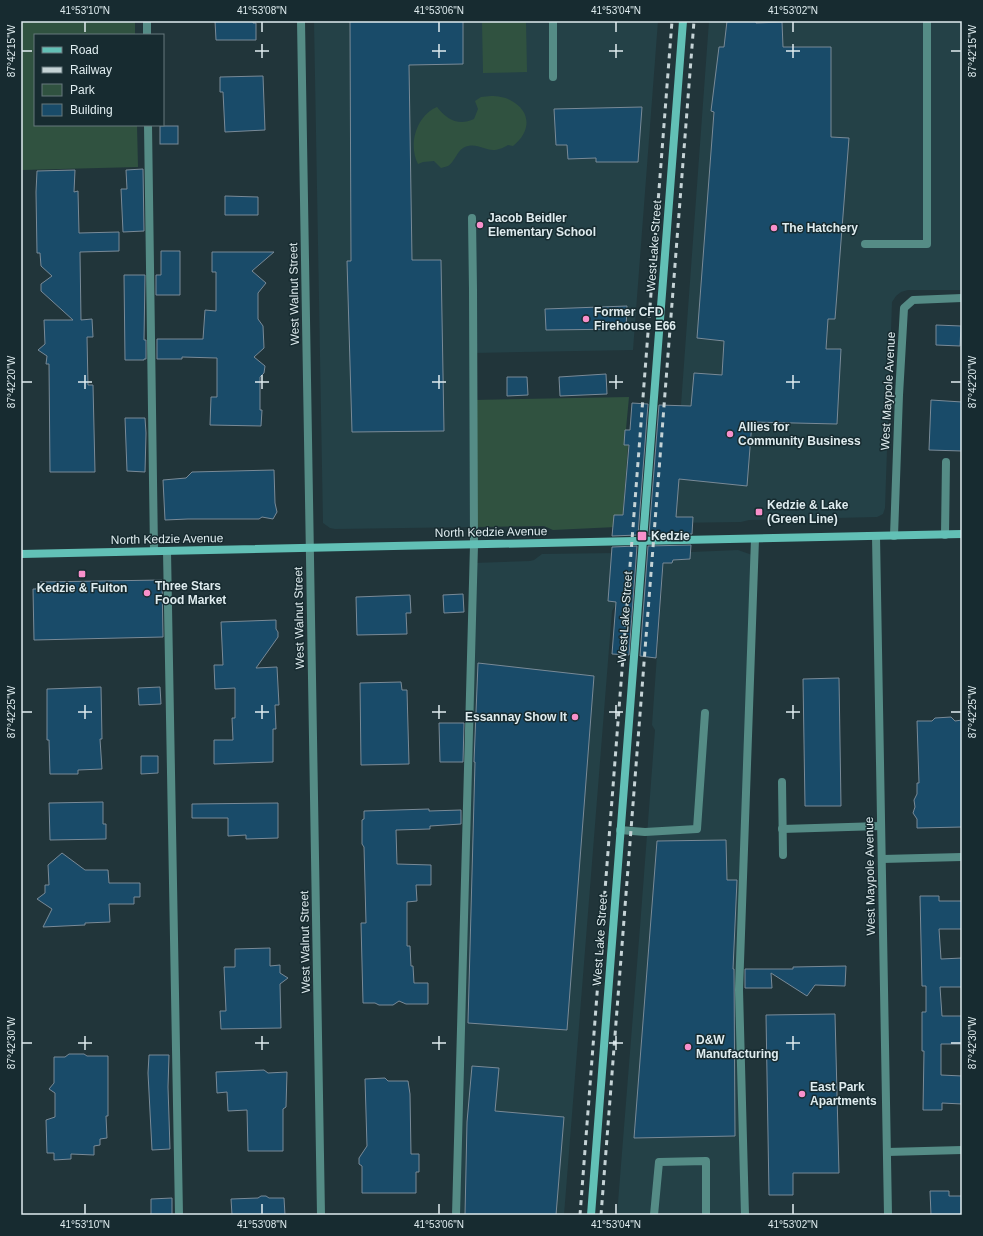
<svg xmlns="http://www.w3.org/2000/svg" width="983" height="1236" font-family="Arial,sans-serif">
  <rect width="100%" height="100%" fill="#21353a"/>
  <g fill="#244147">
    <polygon points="314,21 658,21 633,350 473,353 474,527 335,529 330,528 323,523"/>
    <polygon points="709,21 962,21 962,290 908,290 901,292 896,296 892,302 885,508 883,514 877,517 749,520 741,522 670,523 676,414 681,405"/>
    <polygon points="738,550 755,556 739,990 745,1215 617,1215 640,927 655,730 652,725 664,557 668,553"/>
    <polygon points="617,553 619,557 616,604 612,611 564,1215 459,1215 473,563 530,561 534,560 542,554"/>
  </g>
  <g fill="#305240">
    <polygon points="21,21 135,21 135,35 35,35 35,125 137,125 138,167 22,170"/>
    <polygon points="482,21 526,21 527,72 483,73"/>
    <path d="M491,96C497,96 505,97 510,100C532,111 531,132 513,146L508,145C489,157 483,143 468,146C457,148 456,161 448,166C446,167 443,167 441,168L434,161L423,162L418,164C408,145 416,116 437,107C447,120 459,126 474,119L478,109L475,101L481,97Z"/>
    <polygon points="629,397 626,429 629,433 622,524 616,527 553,530 544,526 474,527 473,400"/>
  </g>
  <g fill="#194b69" stroke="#798a97">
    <polygon points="215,21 253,21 253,23 256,23 256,40 216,40"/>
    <polygon points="350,21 463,21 463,64 409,65 412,260 441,260 444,431 352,432 347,261 351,261"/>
    <polygon points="727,21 756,21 756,23 782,22 783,47 831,47 831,137 849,138 835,319 828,319 826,349 841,349 837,424 752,422 747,486 679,479 676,517 693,517 692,534 649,535 659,405 691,406 694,373 722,375 724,341 697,338 714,112 711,111 719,47 724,47"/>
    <polygon points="263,76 265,130 225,132 223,92 220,92 220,77"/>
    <polygon points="642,107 638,162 596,162 596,158 568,159 567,145 556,145 554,109"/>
    <rect x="160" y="126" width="18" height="18"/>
    <polygon points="143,169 144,231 123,232 121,189 127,189 126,170"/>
    <polygon points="75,170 74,192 78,191 79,233 119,232 119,251 80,252 81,320 92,319 93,337 87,337 88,385 93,385 95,472 50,472 49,364 46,364 47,356 38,350 45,344 44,320 73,320 41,291 41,284 52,276 41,266 40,253 37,253 36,192 37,171"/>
    <polygon points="225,196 258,197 258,215 225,215"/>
    <polygon points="161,251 180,251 180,295 156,295 156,275 161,275"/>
    <polygon points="212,252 274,252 252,271 266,283 258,293 258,319 263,326 264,348 254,357 265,366 264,373 260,377 260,410 262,410 261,426 210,425 211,397 217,397 217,358 182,357 182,359 157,359 157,339 203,339 205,310 216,311 216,272 212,272"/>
    <polygon points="124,275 145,275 144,340 146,340 146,359 144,359 144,360 125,360"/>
    <polygon points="627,306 626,329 546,330 545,309"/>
    <polygon points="936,325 961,326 960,346 936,345"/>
    <polygon points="606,374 607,394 560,396 559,377"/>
    <polygon points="507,377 527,377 528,395 507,396"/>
    <polygon points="931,400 962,402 962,451 929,450"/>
    <polygon points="632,403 648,404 638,535 612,536 614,515 623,515 629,445 624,445 625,430 630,430"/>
    <polygon points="125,418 145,418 146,433 145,472 127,471"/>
    <polygon points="274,470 275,503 277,512 273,519 262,517 259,519 188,519 165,520 163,480 186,478 192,472"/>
    <polygon points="691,545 690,559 673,560 672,563 663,563 656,658 640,656 648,546"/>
    <polygon points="637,546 629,655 612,654 616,602 608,601 612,547"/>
    <polygon points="162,580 163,637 34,640 33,589 36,589 40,582"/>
    <polygon points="463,594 464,612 444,613 443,595"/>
    <polygon points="410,595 411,613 406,613 407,634 357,635 356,597"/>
    <polygon points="276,620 276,629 278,632 278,637 256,668 277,667 279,705 275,705 276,729 273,729 273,762 214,764 214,740 233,740 232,718 235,718 235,688 215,689 214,665 223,665 221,622"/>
    <polygon points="478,663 594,676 567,1030 468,1023 475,762 474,762"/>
    <polygon points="839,678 841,806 805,806 803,679"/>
    <polygon points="401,682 402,690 407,690 409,764 361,765 360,683"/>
    <polygon points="101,687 102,739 100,739 102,769 78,770 78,774 50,774 49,740 47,740 47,689"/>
    <polygon points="160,687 161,704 139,705 138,688"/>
    <polygon points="951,717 955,721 962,720 962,827 917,828 917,819 913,813 915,807 914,800 917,794 917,783 919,783 917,721 932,721 935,718"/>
    <polygon points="439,723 464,723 463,762 440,762"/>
    <polygon points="141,756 158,756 158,773 141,774"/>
    <polygon points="103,802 103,824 106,824 106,839 50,840 49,803"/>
    <polygon points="278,803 278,838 246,839 246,835 228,836 228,818 192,818 192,804"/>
    <polygon points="429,809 429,811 461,810 461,824 430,826 430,829 396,830 397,864 431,865 431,885 416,885 417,901 407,902 407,946 410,946 411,966 413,966 414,983 428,983 428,1004 406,1004 399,1001 393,1005 379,1005 375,1003 363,1003 361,923 366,923 364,847 362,844 362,820 364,819 364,811"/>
    <polygon points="726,840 727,880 737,880 733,969 734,969 735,1136 634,1138 657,841"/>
    <polygon points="62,853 85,870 108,870 109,883 140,883 140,897 134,897 134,904 109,904 110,922 85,923 85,925 43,927 52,909 37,899 45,893 45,885 49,885 48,865"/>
    <polygon points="920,896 939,896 939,901 962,901 962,929 939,929 941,959 962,958 962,987 940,987 942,1016 962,1016 962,1044 941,1044 941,1075 962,1076 962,1104 942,1103 942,1110 923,1110 924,1051 922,1051 922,1012 926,1012 926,986 922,986"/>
    <polygon points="270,948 270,966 280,965 280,973 288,978 280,984 281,1028 221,1029 220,1011 226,1011 224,967 235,967 235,949"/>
    <polygon points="846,966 845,986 815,985 807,996 771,973 772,988 745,988 745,969 793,969 793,967"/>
    <polygon points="835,1014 839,1173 793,1173 793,1195 769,1195 766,1015"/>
    <polygon points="69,1054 84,1054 87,1056 108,1056 108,1116 106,1116 107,1138 100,1139 100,1145 94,1146 94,1155 71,1154 71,1159 54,1160 54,1153 47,1153 46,1120 55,1117 55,1093 49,1089 54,1083 54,1057 65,1057"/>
    <polygon points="149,1055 169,1055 168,1087 170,1149 152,1150 148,1073"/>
    <polygon points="472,1066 499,1068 495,1111 564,1117 556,1215 465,1215 467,1122"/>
    <polygon points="264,1070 268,1073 287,1072 286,1107 283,1109 283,1151 248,1151 247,1110 228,1111 227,1092 217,1093 216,1072"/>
    <polygon points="385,1078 388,1081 408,1081 410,1094 411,1154 419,1154 419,1172 416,1172 416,1193 362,1193 362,1166 359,1164 359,1158 367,1146 365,1079"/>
    <polygon points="930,1191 949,1191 949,1196 962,1196 962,1215 931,1215"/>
    <polygon points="261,1196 266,1196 269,1198 284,1198 285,1215 232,1215 231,1199 258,1198"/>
    <polygon points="172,1198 172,1215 151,1215 151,1199"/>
  </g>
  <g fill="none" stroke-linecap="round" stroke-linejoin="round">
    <g stroke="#558c86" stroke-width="8">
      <polyline points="147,21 147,35"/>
      <polyline points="553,21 553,77"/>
      <polyline points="148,125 154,551"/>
      <polyline points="865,244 927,244 927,21"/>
      <polyline points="945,535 946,462"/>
      <polyline points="167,551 179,1215"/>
      <polyline points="782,782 783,855"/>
      <polyline points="782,829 881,826"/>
      <polyline points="620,830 645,832 697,829 705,713"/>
      <polyline points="882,859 962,857"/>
      <polyline points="887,1152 962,1150"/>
      <polyline points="456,1215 474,545 473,289 472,218"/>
      <polyline points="654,1215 659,1162 706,1161 706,1215"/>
      <polyline points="745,1215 739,990 755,539"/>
    </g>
    <g stroke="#558c86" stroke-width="8">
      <polyline points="301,21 321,1215"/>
      <polyline points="876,536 888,1215"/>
      <polyline points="894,536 899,395 904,308 913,300 962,298"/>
    </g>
    <g stroke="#62c0b6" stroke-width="8">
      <polyline points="21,554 962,534"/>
      <polyline points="591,1215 683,21"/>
    </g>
    <g stroke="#c5d3d6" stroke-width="3" stroke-dasharray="5 5" stroke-linecap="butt">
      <polyline points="580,1215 672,21"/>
      <polyline points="601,1215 694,21"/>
    </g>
  </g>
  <path fill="none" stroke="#dfecef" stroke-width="1.5" d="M85,22V32M262,22V32M439,22V32M616,22V32M793,22V32M262,44V58M439,44V58M616,44V58M793,44V58M22,51H32M255,51H269M432,51H446M609,51H623M786,51H800M951,51H961M85,375V389M262,375V389M439,375V389M616,375V389M793,375V389M22,382H32M78,382H92M255,382H269M432,382H446M609,382H623M786,382H800M951,382H961M85,705V719M262,705V719M439,705V719M616,705V719M793,705V719M22,712H32M78,712H92M255,712H269M432,712H446M609,712H623M786,712H800M951,712H961M85,1036V1050M262,1036V1050M439,1036V1050M616,1036V1050M793,1036V1050M22,1043H32M78,1043H92M255,1043H269M432,1043H446M609,1043H623M786,1043H800M951,1043H961M85,1204V1214M262,1204V1214M439,1204V1214M616,1204V1214M793,1204V1214"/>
  <g fill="#f890cb" stroke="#172b30" stroke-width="1.5">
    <circle cx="480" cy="225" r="4"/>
    <circle cx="774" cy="228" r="4"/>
    <circle cx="586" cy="319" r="4"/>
    <circle cx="730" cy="434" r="4"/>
    <rect x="755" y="508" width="8" height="8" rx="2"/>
    <rect x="637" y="531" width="10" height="10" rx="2"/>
    <rect x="78" y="570" width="8" height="8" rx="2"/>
    <circle cx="147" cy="593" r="4"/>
    <circle cx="575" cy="717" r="4"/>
    <circle cx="688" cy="1047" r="4"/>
    <circle cx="802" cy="1094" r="4"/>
  </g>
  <g text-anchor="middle" stroke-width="3" stroke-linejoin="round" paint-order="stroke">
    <g font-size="12" font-weight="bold" fill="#dfecef" stroke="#172b30" text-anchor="start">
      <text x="488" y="222">Jacob Beidler<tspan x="488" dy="14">Elementary School</tspan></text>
      <text x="782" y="232">The Hatchery</text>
      <text x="594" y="316">Former CFD<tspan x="594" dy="14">Firehouse E66</tspan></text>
      <text x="738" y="431">Allies for<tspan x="738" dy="14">Community Business</tspan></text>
      <text x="767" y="509">Kedzie &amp; Lake<tspan x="767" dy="14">(Green Line)</tspan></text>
      <text x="651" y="540">Kedzie</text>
      <text x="155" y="590">Three Stars<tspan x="155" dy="14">Food Market</tspan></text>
      <text x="82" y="592" text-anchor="middle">Kedzie &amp; Fulton</text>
      <text x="567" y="721" text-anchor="end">Essannay Show It</text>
      <text x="696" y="1044">D&amp;W<tspan x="696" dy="14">Manufacturing</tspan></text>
      <text x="810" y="1091">East Park<tspan x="810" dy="14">Apartments</tspan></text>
    </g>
    <g font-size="12" fill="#dfecef" stroke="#172b30">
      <text transform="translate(654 246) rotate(-86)" y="4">West Lake Street</text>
      <text transform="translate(294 294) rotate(-91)" y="4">West Walnut Street</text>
      <text transform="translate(888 391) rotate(-87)" y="4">West Maypole Avenue</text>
      <text transform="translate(491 532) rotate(-1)" y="4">North Kedzie Avenue</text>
      <text transform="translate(167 539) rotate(-1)" y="4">North Kedzie Avenue</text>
      <text transform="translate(625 617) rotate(-86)" y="4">West Lake Street</text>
      <text transform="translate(299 618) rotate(-91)" y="4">West Walnut Street</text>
      <text transform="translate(870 876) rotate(-91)" y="4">West Maypole Avenue</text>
      <text transform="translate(600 940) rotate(-86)" y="4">West Lake Street</text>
      <text transform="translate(305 942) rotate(-91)" y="4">West Walnut Street</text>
    </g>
  </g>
  <rect width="983" height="1236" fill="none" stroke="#172b30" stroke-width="44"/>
  <rect x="34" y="34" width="130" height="92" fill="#172b30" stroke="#67787c"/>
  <rect x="42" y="47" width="20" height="6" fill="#62c0b6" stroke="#67787c"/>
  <text x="70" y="54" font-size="12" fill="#dfecef">Road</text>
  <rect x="42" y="67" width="20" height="6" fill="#c5d3d6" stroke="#67787c"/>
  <text x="70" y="74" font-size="12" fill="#dfecef">Railway</text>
  <rect x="42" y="84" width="20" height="12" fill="#305240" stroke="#67787c"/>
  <text x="70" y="94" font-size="12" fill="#dfecef">Park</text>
  <rect x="42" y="104" width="20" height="12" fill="#194b69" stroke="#67787c"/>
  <text x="70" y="114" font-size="12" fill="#dfecef">Building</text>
  <rect x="22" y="22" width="939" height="1192" fill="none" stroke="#dfecef" stroke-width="1.5"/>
  <g font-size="10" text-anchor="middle" fill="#dfecef">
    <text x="85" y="14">41°53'10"N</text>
    <text x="262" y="14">41°53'08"N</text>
    <text x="439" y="14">41°53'06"N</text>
    <text x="616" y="14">41°53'04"N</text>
    <text x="793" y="14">41°53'02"N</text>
    <text transform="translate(972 51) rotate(-90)" y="4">87°42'15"W</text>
    <text transform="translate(11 51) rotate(-90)" y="4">87°42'15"W</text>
    <text transform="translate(972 382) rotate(-90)" y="4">87°42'20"W</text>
    <text transform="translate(11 382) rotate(-90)" y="4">87°42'20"W</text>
    <text transform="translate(972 712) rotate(-90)" y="4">87°42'25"W</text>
    <text transform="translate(11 712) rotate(-90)" y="4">87°42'25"W</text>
    <text transform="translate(972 1043) rotate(-90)" y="4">87°42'30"W</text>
    <text transform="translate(11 1043) rotate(-90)" y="4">87°42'30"W</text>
    <text x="85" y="1228">41°53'10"N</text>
    <text x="262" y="1228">41°53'08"N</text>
    <text x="439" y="1228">41°53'06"N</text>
    <text x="616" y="1228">41°53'04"N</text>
    <text x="793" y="1228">41°53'02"N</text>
  </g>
</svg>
